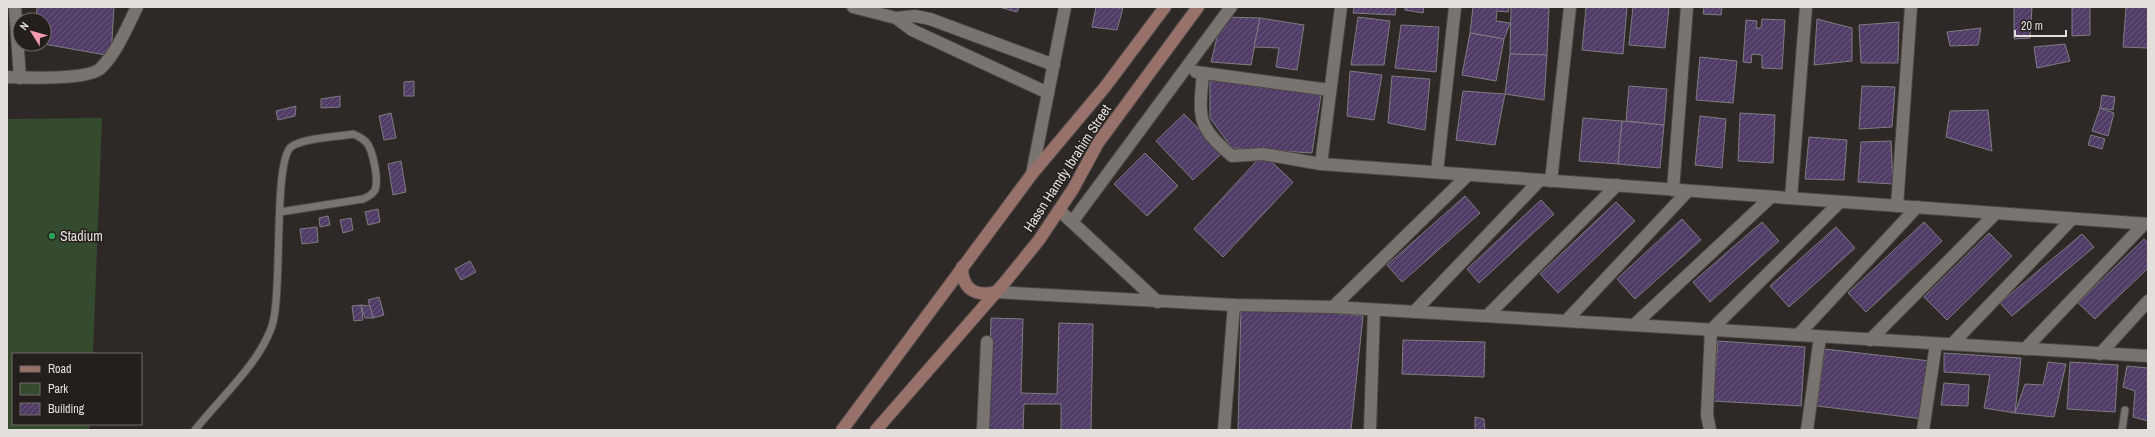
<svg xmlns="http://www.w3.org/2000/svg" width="2155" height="437" font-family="'Archivo Narrow',sans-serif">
  <defs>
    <pattern id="building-hatch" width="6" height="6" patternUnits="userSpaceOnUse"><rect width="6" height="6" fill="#513c68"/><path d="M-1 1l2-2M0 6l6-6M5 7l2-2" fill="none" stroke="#6a587d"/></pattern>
  </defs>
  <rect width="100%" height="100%" fill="#2e2926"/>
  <polygon fill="#354b2f" points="102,118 93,354 13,354 13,424 90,424 89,430 7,430 7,119"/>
  <g fill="url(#building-hatch)" stroke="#7e7c81">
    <polygon points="37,7 114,7 111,56 44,44 44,20 36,20"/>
    <polygon points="999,7 1019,7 1017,12"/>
    <polygon points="1096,7 1123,8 1117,30 1092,27"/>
    <polygon points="1354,7 1396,7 1395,15 1353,13"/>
    <polygon points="1405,7 1424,7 1423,13 1405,10"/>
    <polygon points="1473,7 1509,7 1508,12 1497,11 1496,21 1510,23 1504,39 1470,33"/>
    <polygon points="1511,7 1549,8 1547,55 1510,54"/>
    <polygon points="1586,7 1627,7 1623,54 1582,50"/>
    <polygon points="1633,7 1669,7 1665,48 1629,45"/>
    <polygon points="1704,7 1722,7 1721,15 1703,14"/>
    <polygon points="2014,7 2032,7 2030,38 2014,39"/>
    <polygon points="2072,7 2090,7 2090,35 2072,36"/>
    <polygon points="2126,7 2148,7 2148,48 2123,47"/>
    <polygon points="1222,17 1260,18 1251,65 1211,62"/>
    <polygon points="1358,17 1390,21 1384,65 1351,65"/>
    <polygon points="1260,18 1304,25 1297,70 1276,67 1279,48 1254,47"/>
    <polygon points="1762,19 1785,20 1782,69 1762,68 1762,55 1752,54 1751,63 1743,62 1746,20 1757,21 1756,28 1761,28"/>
    <polygon points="1817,19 1852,28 1852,61 1814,65"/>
    <polygon points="1899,22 1898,63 1861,63 1859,25"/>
    <polygon points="1401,25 1439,27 1436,72 1395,68"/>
    <polygon points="1981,28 1978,45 1950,46 1947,32"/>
    <polygon points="1470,33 1504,39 1496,81 1462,75"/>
    <polygon points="2065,44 2070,61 2037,68 2034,47"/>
    <polygon points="1510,54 1547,55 1544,100 1505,94"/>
    <polygon points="1700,57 1737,61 1733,103 1696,100"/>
    <polygon points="1350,71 1382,75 1374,120 1347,116"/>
    <polygon points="1392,76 1430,79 1425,130 1388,123"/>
    <polygon points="1210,80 1321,95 1312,153 1232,148 1210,118"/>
    <polygon points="414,81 414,96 404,96 404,82"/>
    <polygon points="1629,86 1667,89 1664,125 1626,121"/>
    <polygon points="1862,86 1895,87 1892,127 1859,129"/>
    <polygon points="1463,91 1505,94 1495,145 1456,140"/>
    <polygon points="2102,95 2115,97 2113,110 2100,108"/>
    <polygon points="340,96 340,107 321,108 321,99"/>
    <polygon points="296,106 295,116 278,120 276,111"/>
    <polygon points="2100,108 2114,113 2108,136 2092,131"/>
    <polygon points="1988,110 1992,151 1946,137 1950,111"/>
    <polygon points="391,113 396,138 384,140 379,116"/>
    <polygon points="1740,113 1775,115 1773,163 1738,161"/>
    <polygon points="1184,114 1222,153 1193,180 1156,141"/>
    <polygon points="1700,116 1726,119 1722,168 1695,165"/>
    <polygon points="1583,118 1622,121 1618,164 1579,161"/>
    <polygon points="1622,121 1664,125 1660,168 1618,164"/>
    <polygon points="2091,135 2105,139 2102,149 2088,145"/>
    <polygon points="1809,137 1847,140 1844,180 1805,179"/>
    <polygon points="1891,141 1893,184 1858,182 1861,142"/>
    <polygon points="1145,153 1178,186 1147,216 1114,184"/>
    <polygon points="1263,154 1293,182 1223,257 1194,229"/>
    <polygon points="401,161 406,192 393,195 388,164"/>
    <polygon points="1465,196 1480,213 1402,282 1387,265"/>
    <polygon points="1541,200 1554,214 1479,283 1467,269"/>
    <polygon points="1616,202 1635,221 1558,293 1540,274"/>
    <polygon points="378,209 380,222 368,225 365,212"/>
    <polygon points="328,216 330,225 320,227 319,218"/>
    <polygon points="351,218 353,230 343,233 340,220"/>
    <polygon points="1682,219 1701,240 1635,299 1617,279"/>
    <polygon points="1762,222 1779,241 1710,302 1693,282"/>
    <polygon points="1924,222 1942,241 1866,312 1848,293"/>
    <polygon points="317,227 318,242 302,244 300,229"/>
    <polygon points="1836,227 1855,248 1789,307 1770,286"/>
    <polygon points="1989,233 2012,256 1947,320 1924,297"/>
    <polygon points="2082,234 2094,247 2012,316 2000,303"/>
    <polygon points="2144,239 2148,243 2148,268 2095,319 2078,303"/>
    <polygon points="470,261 476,272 461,280 455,269"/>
    <polygon points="379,297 384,315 373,318 368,300"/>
    <polygon points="361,305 363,320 354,321 352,306"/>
    <polygon points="361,305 370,306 373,318 365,318"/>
    <polygon points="1241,305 1363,316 1351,430 1238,430"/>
    <polygon points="991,318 1023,319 1021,393 1057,394 1059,323 1093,324 1091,430 1061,430 1061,404 1024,404 1023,430 988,430"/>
    <polygon points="1403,340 1485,342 1484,377 1402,374"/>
    <polygon points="1718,341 1805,347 1801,406 1713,401"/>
    <polygon points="1825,349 1930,361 1923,419 1817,406"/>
    <polygon points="1944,353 2021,358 2015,413 1984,408 1990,375 1944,372"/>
    <polygon points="2048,362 2066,364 2054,417 2015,413 2025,384 2043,385"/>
    <polygon points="2070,362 2118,365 2115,412 2067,409"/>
    <polygon points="2127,366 2148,368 2148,421 2133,417 2135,391 2123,387"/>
    <polygon points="1944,383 1969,385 1968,406 1941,405"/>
    <polygon points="1475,417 1484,419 1485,430 1475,430"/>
  </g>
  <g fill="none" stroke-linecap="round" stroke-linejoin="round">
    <g stroke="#4b4744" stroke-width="9">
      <g id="lane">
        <path d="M195,430C220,398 259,364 272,326C283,292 273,162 291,147C302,138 338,137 353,134C358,136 362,138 366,142C373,149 379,181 375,190C372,195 368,197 363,199L280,212"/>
        <polyline points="2122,430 2125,410"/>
      </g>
    </g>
    <g stroke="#4b4744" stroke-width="14">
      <g id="street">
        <polyline points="15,7 20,78"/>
        <polyline points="853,7 896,18 915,16 930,19 1054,65"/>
        <polyline points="896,18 912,30 1048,93"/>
        <polyline points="1196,72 1330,90"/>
        <path d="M1203,73C1199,117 1196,126 1232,156L1263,154L1321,164L2148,224"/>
        <path d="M7,77C26,78 90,80 101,68C117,52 127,27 137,7"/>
        <polyline points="1321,164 1341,7"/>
        <polyline points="1437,172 1455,7"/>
        <polyline points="1032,174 1065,7"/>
        <polyline points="1551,181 1570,7"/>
        <polyline points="1673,190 1687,7"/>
        <polyline points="1791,198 1806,7"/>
        <polyline points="1897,206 1911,7"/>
        <polyline points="1059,210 1158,302"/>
        <polyline points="1072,222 1231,7"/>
        <polyline points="995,292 1234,305 1333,307 2148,356"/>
        <polyline points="1333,307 1468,175"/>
        <polyline points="1414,312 1540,180"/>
        <polyline points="1487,316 1617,185"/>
        <polyline points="1566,321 1688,191"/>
        <polyline points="1634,325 1771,197"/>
        <polyline points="1798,335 1917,207"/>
        <polyline points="1870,340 1996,213"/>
        <polyline points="1952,344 2072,219"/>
        <polyline points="2025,349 2144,224"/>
        <polyline points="2100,354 2148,301"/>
        <polyline points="983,430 987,342"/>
        <polyline points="1224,430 1234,305"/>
        <polyline points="1370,430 1374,310"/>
        <polyline points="1710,430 1707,415 1711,330 1840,202"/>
        <polyline points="1807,430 1820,337"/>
        <polyline points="1923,430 1936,344"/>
      </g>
    </g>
    <g stroke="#4b4744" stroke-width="14">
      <g id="secondary">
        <path d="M962,267C962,288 974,297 995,292"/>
        <polyline points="842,430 1032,174 1105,87 1165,7"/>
        <polyline points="876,430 1005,282 1039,240 1073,189 1098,143 1198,7"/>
      </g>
    </g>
    <use href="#lane" stroke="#7a7471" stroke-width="7"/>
    <use href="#street" stroke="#7a7471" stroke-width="12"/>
    <use href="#secondary" stroke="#98716b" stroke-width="12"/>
  </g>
  <circle fill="#2e9e5b" stroke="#241f1c" stroke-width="1.5" cx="52" cy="236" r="4"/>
  <g text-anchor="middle" stroke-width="3" stroke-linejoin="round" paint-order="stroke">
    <g font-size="14" fill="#e2dfdc" stroke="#241f1c">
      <text transform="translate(1067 168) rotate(-57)" y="5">Hassn Hamdy Ibrahim Street</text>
    </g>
    <g font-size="14" fill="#e2dfdc" stroke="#241f1c" text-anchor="start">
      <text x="60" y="241">Stadium</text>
    </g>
  </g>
  <rect width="2155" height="437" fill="none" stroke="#e2dfdc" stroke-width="16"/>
  <rect x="12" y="353" width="130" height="72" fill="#241f1c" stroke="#706c69"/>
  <rect x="20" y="366" width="20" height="6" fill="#98716b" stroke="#706c69"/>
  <text x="48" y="373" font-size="12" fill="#e2dfdc">Road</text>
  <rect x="20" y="383" width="20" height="12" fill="#354b2f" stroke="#706c69"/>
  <text x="48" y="393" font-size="12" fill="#e2dfdc">Park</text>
  <rect x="20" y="403" width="20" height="12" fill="url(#building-hatch)" stroke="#706c69"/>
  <text x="48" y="413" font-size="12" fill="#e2dfdc">Building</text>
  <g transform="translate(32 32) rotate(307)"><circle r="19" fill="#241f1c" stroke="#706c69"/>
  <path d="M0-3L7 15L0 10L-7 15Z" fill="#f29aae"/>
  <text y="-6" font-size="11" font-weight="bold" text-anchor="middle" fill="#e2dfdc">N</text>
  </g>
  <path d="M2015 30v6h51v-6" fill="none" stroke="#e2dfdc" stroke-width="2"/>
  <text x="2021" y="30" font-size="12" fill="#e2dfdc" stroke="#241f1c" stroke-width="3" paint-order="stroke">20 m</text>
</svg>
